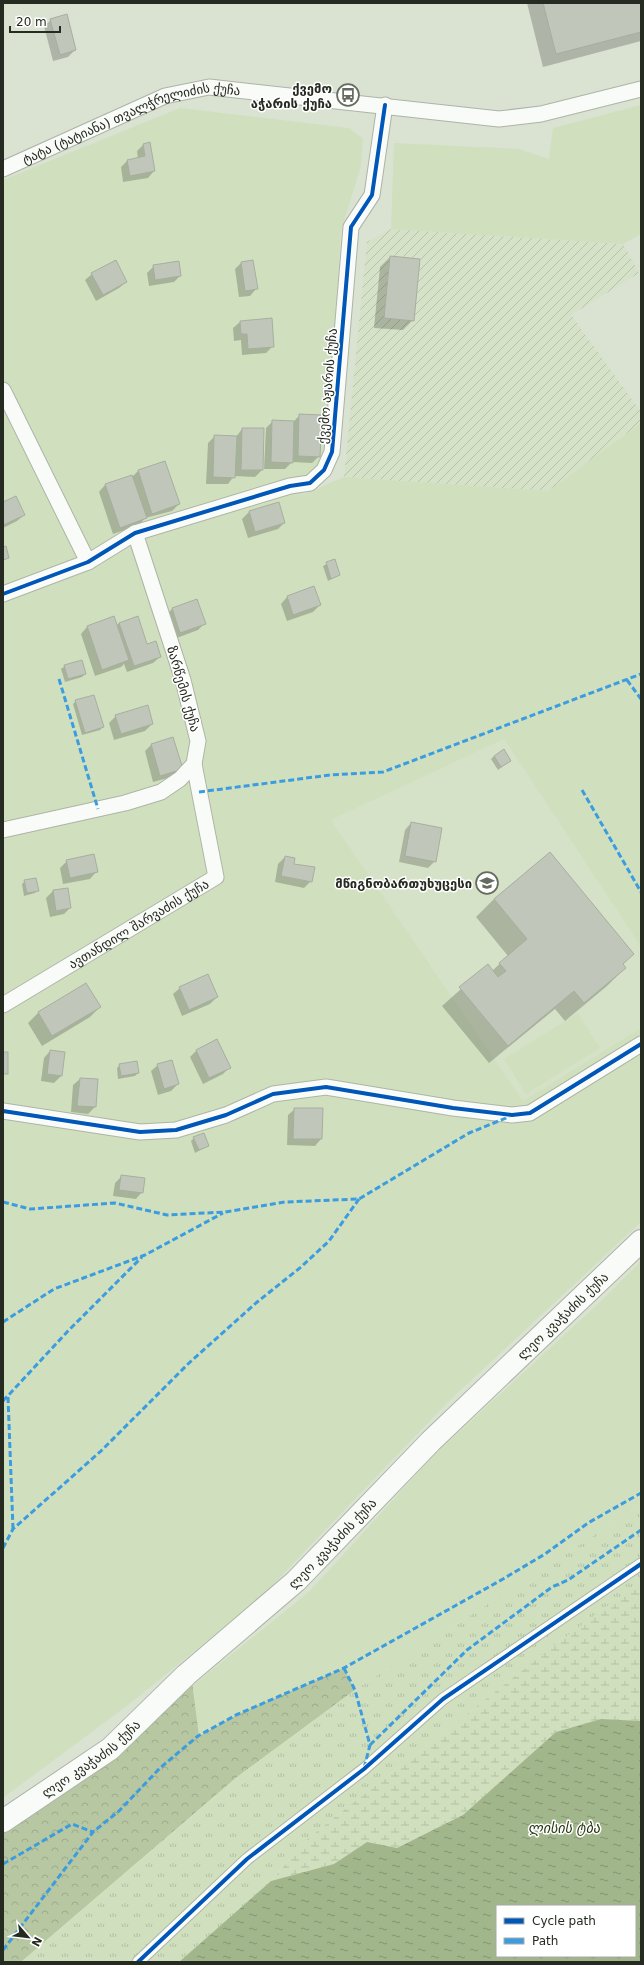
<svg xmlns="http://www.w3.org/2000/svg" width="644" height="1965" font-family="'DejaVu Sans','Noto Sans Georgian',sans-serif">
  <defs>
    <pattern id="industrial-furrows" width="10" height="10" patternUnits="userSpaceOnUse"><rect width="10" height="10" fill="#d5e2c7"/><path d="M-1 1l2-2M0 10L10 0M9 11l2-2" fill="none" stroke="#b7c2ab"/></pattern>
    <pattern id="forest-crowns" width="20" height="18" patternUnits="userSpaceOnUse"><rect width="20" height="18" fill="#b6c7a2"/><path d="M2 6a3 3 0 1 1 6 0M12 15a3 3 0 1 1 6 0" fill="none" stroke="#9cab8b"/></pattern>
    <pattern id="wetland-marsh" width="20" height="14" patternUnits="userSpaceOnUse"><rect width="20" height="14" fill="#d0e0be"/><path d="M1 5h8M5 5V1M11 12h8M15 12V8" fill="none" stroke="#b2c0a3"/></pattern>
    <pattern id="park-tufts" width="24" height="20" patternUnits="userSpaceOnUse"><rect width="24" height="20" fill="#d0e0be"/><path d="M3 7l-1-3M5 7V3M7 7l1-3M15 17l-1-3M17 17v-4M19 17l1-3" fill="none" stroke="#b2c0a3"/></pattern>
    <pattern id="water-ripples" width="26" height="14" patternUnits="userSpaceOnUse"><rect width="26" height="14" fill="#a2b68b"/><path d="M2 4q2-2 4 0t4 0M15 11q2-2 4 0t4 0" fill="none" stroke="#849471"/></pattern>
  </defs>
  <rect width="100%" height="100%" fill="#dae2d2"/>
  <polygon fill="#d5e2c7" points="504,739 641,947 641,1029 523,1101 331,820"/>
  <polygon fill="url(#industrial-furrows)" points="391,229 623,244 639,273 571,315 641,412 641,423 548,491 344,477 367,242"/>
  <g fill="#d0e0be">
    <polygon points="641,105 641,234 623,244 391,229 394,143 519,149 549,159 553,128"/>
    <polygon points="180,108 349,128 363,139 361,166 341,231 328,452 310,476 290,486 304,494 344,477 548,491 641,423 641,947 504,739 331,820 523,1101 641,1028 641,1222 449,1401 262,1596 128,1705 3,1798 3,180"/>
    <polygon points="578,1013 600,1048 526,1094 504,1059"/>
    <polygon points="641,1261 641,1505 355,1690 344,1668 236,1715 198,1736 191,1687 310,1591 433,1456 600,1302"/>
  </g>
  <polygon fill="url(#forest-crowns)" points="344,1668 355,1690 237,1777 21,1962 3,1962 3,1826 192,1682 199,1736 236,1715"/>
  <polygon fill="url(#wetland-marsh)" points="641,1581 641,1721 601,1719 556,1732 463,1815 397,1848 367,1842 334,1864 271,1881 308,1838 556,1644"/>
  <polygon fill="url(#park-tufts)" points="641,1505 641,1581 556,1644 308,1838 271,1881 179,1962 21,1962 237,1777 355,1690"/>
  <path fill="url(#water-ripples)" fill-rule="evenodd" d="M601,1719L641,1721V1962H179L271,1881L334,1864L367,1842L397,1848L463,1815L556,1732ZM497,1906H635V1956H497Z"/>
  <g fill="#0003">
    <polygon points="527,3 641,3 641,41 543,67"/>
    <polygon points="51,20 75,50 68,57 53,61 44,26"/>
    <polygon points="143,145 154,171 148,178 123,182 121,167 128,160 138,159 137,151"/>
    <polygon points="390,257 413,320 403,330 374,328 380,267"/>
    <polygon points="241,263 256,289 250,296 239,297 235,269"/>
    <polygon points="154,266 180,276 174,282 149,286 147,273"/>
    <polygon points="92,274 126,282 119,288 96,301 85,280"/>
    <polygon points="240,322 273,346 266,353 242,355 241,340 234,341 233,328"/>
    <polygon points="300,415 319,456 312,463 292,462 285,469 264,469 266,428 272,422 293,422"/>
    <polygon points="242,429 263,429 262,470 255,477 234,476 228,484 206,484 208,443 215,436 236,437"/>
    <polygon points="164,462 179,504 172,511 145,518 139,525 113,534 99,492 105,485 132,477 138,471"/>
    <polygon points="3,503 24,515 17,521 3,528"/>
    <polygon points="278,503 284,523 278,529 248,538 242,519 249,512"/>
    <polygon points="334,560 339,575 328,581 323,566"/>
    <polygon points="314,588 320,605 313,612 287,621 281,604 287,597"/>
    <polygon points="172,609 204,624 198,630 174,639 166,615"/>
    <polygon points="119,623 160,657 153,663 127,672 124,664 121,667 95,676 81,634 87,627 116,626"/>
    <polygon points="65,666 85,674 82,677 65,682 61,669"/>
    <polygon points="76,701 103,727 100,730 82,735 73,704"/>
    <polygon points="116,716 152,724 145,731 114,740 109,723"/>
    <polygon points="151,745 181,769 175,776 153,782 145,751"/>
    <polygon points="494,756 510,761 498,770 491,759"/>
    <polygon points="411,823 435,861 428,868 399,862 405,830"/>
    <polygon points="550,853 625,968 607,986 565,1021 555,1009 489,1063 442,1006 488,965 492,971 508,956 476,917 494,899"/>
    <polygon points="285,857 311,881 304,888 275,882 278,864"/>
    <polygon points="67,861 96,872 90,879 63,884 60,868"/>
    <polygon points="25,881 38,890 35,893 24,896 22,884"/>
    <polygon points="67,889 70,908 64,914 50,917 46,898 53,891"/>
    <polygon points="86,984 100,1007 90,1017 42,1046 28,1023 38,1013"/>
    <polygon points="180,988 217,997 210,1004 182,1016 173,994"/>
    <polygon points="197,1050 229,1068 223,1074 203,1084 190,1057"/>
    <polygon points="50,1051 64,1053 61,1076 54,1083 41,1081 44,1058"/>
    <polygon points="120,1065 138,1073 135,1076 118,1079 117,1068"/>
    <polygon points="158,1065 178,1084 171,1091 158,1095 151,1071"/>
    <polygon points="80,1079 95,1107 88,1114 71,1112 73,1085"/>
    <polygon points="295,1109 322,1109 321,1139 315,1146 287,1145 288,1115"/>
    <polygon points="194,1138 208,1146 195,1153 191,1141"/>
    <polygon points="122,1176 142,1192 136,1199 113,1196 115,1183"/>
  </g>
  <g fill="#c1c6ba" stroke="#a7aea1">
    <polygon points="543,3 641,3 641,32 556,54"/>
    <polygon points="67,14 76,50 60,55 50,19"/>
    <polygon points="150,142 155,171 130,176 127,160 145,156 143,144"/>
    <polygon points="390,256 420,259 414,321 384,318"/>
    <polygon points="116,260 127,282 103,295 91,273"/>
    <polygon points="253,260 258,289 245,291 241,262"/>
    <polygon points="179,261 181,276 155,280 153,265"/>
    <polygon points="272,318 274,347 248,349 247,334 241,334 240,321"/>
    <polygon points="299,414 322,415 320,457 298,456"/>
    <polygon points="272,420 294,421 293,463 271,462"/>
    <polygon points="242,428 264,428 263,470 241,470"/>
    <polygon points="214,435 237,436 235,478 213,477"/>
    <polygon points="165,461 180,504 152,514 138,470"/>
    <polygon points="132,475 147,518 120,528 105,484"/>
    <polygon points="16,496 25,515 3,525 3,502"/>
    <polygon points="279,502 285,523 255,532 249,511"/>
    <polygon points="6,546 9,558 3,560 3,547"/>
    <polygon points="335,559 340,575 331,579 326,562"/>
    <polygon points="314,586 321,605 293,615 287,596"/>
    <polygon points="197,599 206,624 180,633 172,608"/>
    <polygon points="114,616 129,660 102,670 87,626"/>
    <polygon points="138,616 147,644 156,641 161,657 134,666 119,623"/>
    <polygon points="82,660 86,674 68,679 64,665"/>
    <polygon points="94,695 104,727 85,733 75,700"/>
    <polygon points="148,705 153,724 121,734 115,715"/>
    <polygon points="173,737 183,769 160,776 151,744"/>
    <polygon points="504,749 511,761 501,767 494,756"/>
    <polygon points="411,822 442,828 436,862 405,856"/>
    <polygon points="550,852 634,954 623,964 626,968 584,1003 574,991 508,1046 459,987 488,964 498,977 506,971 499,963 527,939 494,899"/>
    <polygon points="94,854 98,872 70,878 66,860"/>
    <polygon points="285,856 295,858 294,864 315,867 312,882 281,876"/>
    <polygon points="36,878 39,891 27,893 24,880"/>
    <polygon points="68,888 71,908 56,911 53,890"/>
    <polygon points="208,974 218,997 189,1010 179,987"/>
    <polygon points="86,983 101,1007 52,1036 38,1012"/>
    <polygon points="217,1039 231,1068 209,1078 196,1050"/>
    <polygon points="50,1050 65,1052 62,1076 47,1074"/>
    <rect x="3" y="1052" width="5" height="22"/>
    <polygon points="172,1060 179,1084 164,1089 157,1064"/>
    <polygon points="137,1061 139,1073 121,1076 119,1064"/>
    <polygon points="80,1078 98,1079 96,1107 77,1106"/>
    <polygon points="294,1108 323,1108 322,1139 293,1139"/>
    <polygon points="204,1133 209,1146 199,1150 193,1137"/>
    <polygon points="121,1175 145,1178 143,1193 119,1190"/>
  </g>
  <g fill="none" stroke-linecap="round" stroke-linejoin="round">
    <g stroke="#adb4a7" stroke-width="13">
      <polyline id="pedestrian" points="138,1962 247,1859 364,1769 443,1699 641,1564"/>
    </g>
    <g stroke="#adb4a7" stroke-width="17">
      <g id="minor">
        <path id="s1" d="M3,169L165,96L209,87L499,119L541,114L641,89"/>
        <polyline points="3,390 88,562"/>
        <polyline points="3,594 88,562 135,533 290,486 310,483 324,470 332,452 351,227 372,195 385,105"/>
        <polyline points="3,830 125,803 161,792 180,779 194,764 198,741 183,680 135,533"/>
        <path id="s2" d="M3,1005L216,877L194,764"/>
        <polyline points="3,1111 140,1132 176,1130 226,1115 273,1094 326,1087 453,1108 512,1115 530,1113 641,1044"/>
      </g>
    </g>
    <g stroke="#adb4a7" stroke-width="24">
      <g id="secondary">
        <path id="s3" d="M3,1821L110,1749L186,1675L296,1581L431,1441L641,1241"/>
      </g>
    </g>
    <use href="#pedestrian" stroke="#f9fbf8" stroke-width="11"/>
    <use href="#minor" stroke="#f9fbf8" stroke-width="15"/>
    <use href="#secondary" stroke="#f9fbf8" stroke-width="22"/>
    <g stroke="#3c9ce0" stroke-width="3" stroke-dasharray="6 3" stroke-linecap="butt">
      <polyline points="59,679 98,809"/>
      <polyline points="627,680 641,699"/>
      <polyline points="582,790 641,892"/>
      <polyline points="199,792 330,775 383,772 641,674"/>
      <polyline points="3,1202 30,1209 115,1203 167,1215 225,1212 285,1202 359,1199 469,1133 511,1116"/>
      <polyline points="3,1322 54,1289 145,1255 223,1213"/>
      <polyline points="8,1397 13,1529"/>
      <polyline points="3,1401 68,1331 142,1257"/>
      <polyline points="3,1548 13,1529 101,1451 188,1364 256,1303 301,1267 329,1241 359,1199"/>
      <polyline points="344,1668 355,1690 370,1745 364,1768"/>
      <polyline points="370,1745 467,1650 552,1587 568,1580 641,1530"/>
      <polyline points="3,1864 72,1824 93,1832"/>
      <polyline points="3,1950 93,1832 119,1811 160,1768 198,1736 236,1715 344,1668 503,1579 545,1554 588,1523 641,1493"/>
    </g>
    <g stroke="#fff" stroke-width="6">
      <g id="cycleway">
        <polyline points="3,594 88,562 135,533 290,486 310,483 324,470 332,452 351,227 372,195 385,105"/>
        <polyline points="3,1111 140,1132 176,1130 226,1115 273,1094 326,1087 453,1108 512,1115 530,1113 641,1044"/>
        <polyline points="138,1962 247,1859 364,1769 443,1699 641,1564"/>
      </g>
    </g>
    <use href="#cycleway" stroke="#0057b8" stroke-width="4"/>
  </g>
  <defs>
    <g id="bus-ring" transform="scale(1.15)"><circle r="9.5" fill="#fff" stroke="#656b5f" stroke-width="1.5"/><path d="M-5-6H5V4H4V6H2V4H-2V6H-4V4H-5ZM-3.5-4V0h7V-4ZM-3.5 1.2v1.5H-2V1.2ZM2 1.2v1.5H3.5V1.2Z" fill="#656b5f"/></g>
    <g id="school-ring" transform="scale(1.15)"><circle r="9.5" fill="#fff" stroke="#656b5f" stroke-width="1.5"/><path d="M0-5L7-2L0 1L-7-2ZM-4 1L0 2.5L4 1V4Q0 6-4 4Z" fill="#656b5f"/></g>
  </defs>
  <g fill-rule="evenodd">
    <use href="#bus-ring" x="348" y="95"/>
    <use href="#school-ring" x="487" y="883"/>
  </g>
  <g text-anchor="middle" stroke-width="3" stroke-linejoin="round" paint-order="stroke">
    <g font-size="13" font-weight="bold" fill="#262b21" stroke="#fff" text-anchor="end">
      <text x="332" y="93">ქვემო<tspan x="332" dy="15">აჭარის ქუჩა</tspan></text>
      <text x="472" y="888">მწიგნობართუხუცესი</text>
    </g>
    <g font-size="13" fill="#262b21" stroke="#fff">
      <text dy="5" stroke="none"><textPath href="#s1" startOffset="138">ტატა (ტატიანა) თვალჭრელიძის ქუჩა</textPath></text>
      <text transform="translate(327 386) rotate(-85)" y="5">ქვემო აჟარის ქუჩა</text>
      <text transform="translate(184 689) rotate(74)" y="5">ზარწემის ქუჩა</text>
      <text dy="5" stroke="none"><textPath href="#s2" startOffset="158">ავთანდილ შარვაძის ქუჩა</textPath></text>
      <text dy="5" stroke="none"><textPath href="#s3" startOffset="756">ლეო კვაჭაძის ქუჩა</textPath></text>
      <text dy="5" stroke="none"><textPath href="#s3" startOffset="432">ლეო კვაჭაძის ქუჩა</textPath></text>
      <text dy="5" stroke="none"><textPath href="#s3" startOffset="108">ლეო კვაჭაძის ქუჩა</textPath></text>
    </g>
    <g font-size="14" font-style="italic" fill="#283910" stroke="#fff">
      <text x="564" y="1833">ლისის ტბა</text>
    </g>
  </g>
  <rect width="644" height="1965" fill="none" stroke="#262b21" stroke-width="8"/>
  <rect x="496" y="1905" width="140" height="52" fill="#ffffff" stroke="#a8aaa6"/>
  <rect x="504" y="1918" width="20" height="6" fill="#0057b8" stroke="#a8aaa6"/>
  <text x="532" y="1925" font-size="12" fill="#262b21">Cycle path</text>
  <rect x="504" y="1938" width="20" height="6" fill="#3c9ce0" stroke="#a8aaa6"/>
  <text x="532" y="1945" font-size="12" fill="#262b21">Path</text>
  <g transform="translate(28 1937) rotate(118)" stroke="#ffffff" stroke-width="3" paint-order="stroke">
  <path d="M0-3L7 15L0 10L-7 15Z" fill="#262b21"/>
  <text y="-6" font-size="11" font-weight="bold" text-anchor="middle" fill="#262b21">N</text>
  </g>
  <path d="M10 26v6h50v-6" fill="none" stroke="#262b21" stroke-width="2"/>
  <text x="16" y="26" font-size="12" fill="#262b21" stroke="#ffffff" stroke-width="3" paint-order="stroke">20 m</text>
</svg>
